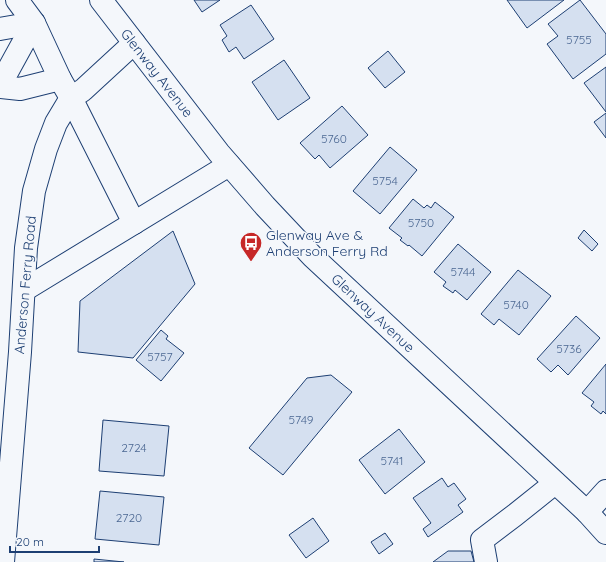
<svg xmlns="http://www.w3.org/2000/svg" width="606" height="562" font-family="Quicksand,sans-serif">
  <rect width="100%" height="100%" fill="#f4f7fb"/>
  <g fill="#d5e0f0" stroke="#1d3f73">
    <polygon points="194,0 220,0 202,12"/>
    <polygon points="507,0 564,0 527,28"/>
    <polygon points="580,0 606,34 606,54 573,79 547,44 558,36 548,24"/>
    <polygon points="251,5 274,39 244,59 236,47 229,52 222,40 227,36 220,25"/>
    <polygon points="388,51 405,72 385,88 368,68"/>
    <polygon points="284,60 310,98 278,120 252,82"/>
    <polygon points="606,67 606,112 584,83"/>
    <polygon points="342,106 368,135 330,168 319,155 315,159 300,143"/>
    <polygon points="606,113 606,138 594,122"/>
    <polygon points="390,147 417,170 380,214 353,191"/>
    <polygon points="413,199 424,208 427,205 431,208 435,202 454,217 422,256 409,245 408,246 400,240 402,238 389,228"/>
    <polygon points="584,230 598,244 592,251 578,238"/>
    <polygon points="173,231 195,284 133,358 78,352 80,301"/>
    <polygon points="458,244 491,272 467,300 455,290 453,293 443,286 446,282 434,272"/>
    <polygon points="518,270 551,296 519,335 499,319 494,325 481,314"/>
    <polygon points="576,316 600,338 568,375 558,365 551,372 537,359"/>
    <polygon points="161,330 168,336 166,339 184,353 161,381 136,360"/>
    <polygon points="606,364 606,414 603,411 601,414 591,406 594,402 582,393"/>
    <polygon points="331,375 352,392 283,475 249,448 307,378"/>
    <polygon points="103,420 169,426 164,476 99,471"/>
    <polygon points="399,429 425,462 385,494 359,460"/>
    <polygon points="442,478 448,487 454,483 466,499 458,505 463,512 428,537 423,529 431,523 413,498"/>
    <polygon points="100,491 164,497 159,545 95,539"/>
    <polygon points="313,518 329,541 306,558 289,535"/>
    <polygon points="385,533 393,544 379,554 371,542"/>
    <polygon points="448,551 471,551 474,562 433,562"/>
    <polygon points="94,559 124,562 94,562"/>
  </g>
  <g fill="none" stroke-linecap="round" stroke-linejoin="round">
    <g stroke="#1d3f73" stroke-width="24">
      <g id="minor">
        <polyline points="0,29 34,23 60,79 71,98 134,223"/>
        <polyline points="0,85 34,23 17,0"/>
        <polyline points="0,87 20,89 60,79"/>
        <polyline points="24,290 229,165"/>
        <polyline points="587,512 606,491"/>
        <polyline points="3,562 20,352 26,248 34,191 46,149 56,123 71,98 83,90 134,43"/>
        <polyline points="486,562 482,540 515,515 555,483"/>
      </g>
    </g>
    <g stroke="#1d3f73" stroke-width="24">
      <polyline id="major" points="101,0 219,153 265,206 313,257 587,512 606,533"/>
    </g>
    <use href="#minor" stroke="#f4f7fb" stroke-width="22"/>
    <use href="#major" stroke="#f4f7fb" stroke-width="22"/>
  </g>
  <defs>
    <g id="bus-pin" transform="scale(1.15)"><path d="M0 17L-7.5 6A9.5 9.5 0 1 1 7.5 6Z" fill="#c62828" stroke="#f4f7fb"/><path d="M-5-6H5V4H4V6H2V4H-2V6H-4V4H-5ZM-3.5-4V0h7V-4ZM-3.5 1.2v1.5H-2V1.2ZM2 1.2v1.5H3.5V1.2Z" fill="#fff"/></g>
  </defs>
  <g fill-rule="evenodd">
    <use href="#bus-pin" x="251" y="243"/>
  </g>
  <g text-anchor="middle" stroke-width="3" stroke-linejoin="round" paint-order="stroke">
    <g font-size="12" fill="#4b6792">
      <text x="579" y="44">5755</text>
      <text x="334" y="143">5760</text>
      <text x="385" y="185">5754</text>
      <text x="421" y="227">5750</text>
      <text x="463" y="276">5744</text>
      <text x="516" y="309">5740</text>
      <text x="569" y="353">5736</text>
      <text x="160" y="361">5757</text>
      <text x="301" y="424">5749</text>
      <text x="134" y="452">2724</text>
      <text x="392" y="465">5741</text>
      <text x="129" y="522">2720</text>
    </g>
    <g font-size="14" fill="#1d3f73" stroke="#f4f7fb">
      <text transform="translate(157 73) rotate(52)" y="5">Glenway Avenue</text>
      <text transform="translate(25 285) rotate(-85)" y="5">Anderson Ferry Road</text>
      <text transform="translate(373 313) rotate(43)" y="5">Glenway Avenue</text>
    </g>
    <g font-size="14" fill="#1d3f73" stroke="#f4f7fb" text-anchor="start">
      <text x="266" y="240">Glenway Ave &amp;<tspan x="266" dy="16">Anderson Ferry Rd</tspan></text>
    </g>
  </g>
  <path d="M10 546v6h89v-6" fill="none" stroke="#1d3f73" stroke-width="2"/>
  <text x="16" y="546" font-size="12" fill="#1d3f73" stroke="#f4f7fb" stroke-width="3" paint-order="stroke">20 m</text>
</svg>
